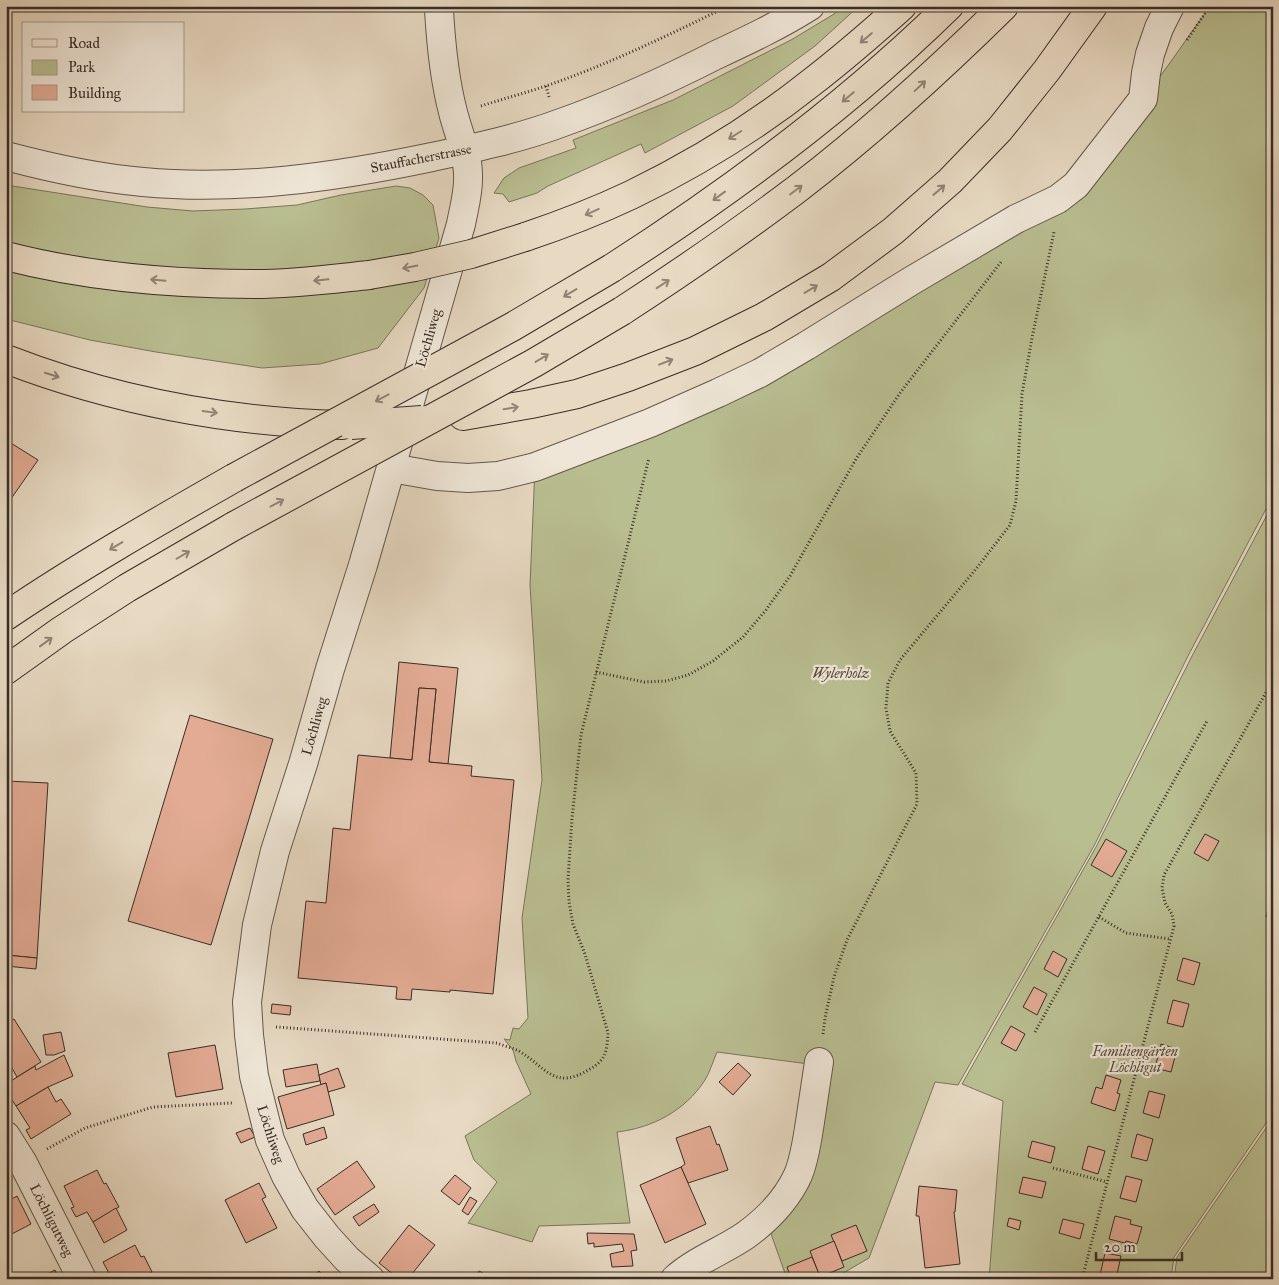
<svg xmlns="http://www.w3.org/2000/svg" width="1279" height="1285" font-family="'IM FELL Great Primer',serif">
  <rect width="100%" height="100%" fill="#e7d9c2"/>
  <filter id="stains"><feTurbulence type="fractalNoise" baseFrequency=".004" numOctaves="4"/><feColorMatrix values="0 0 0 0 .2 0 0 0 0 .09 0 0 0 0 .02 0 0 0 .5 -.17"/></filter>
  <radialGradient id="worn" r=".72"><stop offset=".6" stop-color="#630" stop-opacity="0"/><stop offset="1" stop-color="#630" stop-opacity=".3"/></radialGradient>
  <g fill="#b9be91" stroke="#79765c">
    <polygon points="845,6 859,6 815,46 733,106 645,153 641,144 548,186 537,193 509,202 503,194 494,193 504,178 519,168 576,148 573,140 673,100 791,40 834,14"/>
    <path d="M1210,6H1273V512L1266,509L1189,654L1094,846L958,1085L935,1082L869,1258L833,1279H787L769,1228L824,1066L717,1052C713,1061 710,1072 705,1080C685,1111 652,1128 617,1132L630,1223L539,1226L532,1242L468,1223L497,1182L474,1160L465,1136L531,1094L516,1061L513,1050L504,1039L510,1040L513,1028L519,1029L528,1018L522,918L542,780L530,585L535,467L760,373L1099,157L1167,67Z"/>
    <polygon points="6,185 147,207 193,211 245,209 297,205 341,195 396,186 410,188 423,195 433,205 439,238 424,288 378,348 320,364 262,368 156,352 90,340 6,319"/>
    <polygon points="1268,513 1273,515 1273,1113 1174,1257 1171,1279 989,1279 1003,1101 962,1084 1096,847 1192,656"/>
    <polygon points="1273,1118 1273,1279 1174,1279 1177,1257"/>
  </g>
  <g fill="#e3ab94" stroke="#392d26">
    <polygon points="6,440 38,460 6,506"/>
    <polygon points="399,662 458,668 448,764 429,762 436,689 419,688 412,760 390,758"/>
    <polygon points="419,688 436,689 429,762 472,766 471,776 514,780 493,994 450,990 450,992 412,989 411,1000 396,999 397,987 298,978 306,901 326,903 333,828 350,830 358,755 412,760"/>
    <polygon points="190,715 273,739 211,945 128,921"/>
    <polygon points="6,781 48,783 37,958 6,955"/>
    <polygon points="1205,834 1219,841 1208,861 1194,853"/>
    <polygon points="1106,839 1127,851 1112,877 1091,865"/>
    <polygon points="1272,894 1273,895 1273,918 1266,917"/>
    <polygon points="1053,951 1067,959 1058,977 1044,969"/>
    <polygon points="6,955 37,958 36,969 6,966"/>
    <polygon points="1183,958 1200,963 1194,985 1177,980"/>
    <polygon points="1034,987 1047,994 1037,1015 1023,1007"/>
    <polygon points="1173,1000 1189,1004 1183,1027 1167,1023"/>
    <polygon points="272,1004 291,1006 290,1015 271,1013"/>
    <polygon points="14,1019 41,1062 17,1077 8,1061 6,1062 6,1024"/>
    <polygon points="1011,1026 1025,1034 1016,1051 1001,1043"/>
    <polygon points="61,1032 65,1051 54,1055 46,1055 43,1035"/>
    <polygon points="1161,1044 1177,1049 1171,1072 1155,1068"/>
    <polygon points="215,1045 223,1089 176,1097 168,1053"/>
    <polygon points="64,1055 73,1076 48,1087 16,1106 6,1091 6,1084 35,1066 36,1070"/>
    <polygon points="738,1063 751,1075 733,1095 719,1082"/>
    <polygon points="317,1064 320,1081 286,1087 283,1070"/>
    <polygon points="338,1068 345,1087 328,1092 326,1083 321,1085 319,1075"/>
    <polygon points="1106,1075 1121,1080 1117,1093 1120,1094 1115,1111 1091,1103 1096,1087 1102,1089"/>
    <polygon points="326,1083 334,1115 287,1129 278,1097"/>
    <polygon points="48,1087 56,1102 61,1099 71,1114 31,1139 26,1130 30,1128 16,1106"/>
    <polygon points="1149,1091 1165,1095 1159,1118 1143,1113"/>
    <polygon points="710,1126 717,1145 719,1144 728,1170 688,1183 681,1167 685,1164 676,1138"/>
    <polygon points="324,1127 327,1138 306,1145 303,1134"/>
    <polygon points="250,1128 255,1137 241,1143 236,1133"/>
    <polygon points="1137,1134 1153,1139 1147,1161 1131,1157"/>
    <polygon points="1032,1141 1055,1147 1051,1163 1028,1157"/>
    <polygon points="1088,1146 1105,1151 1098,1174 1082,1169"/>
    <polygon points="357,1161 375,1187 335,1215 317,1189"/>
    <polygon points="681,1167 706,1224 665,1243 640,1185"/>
    <polygon points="97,1170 104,1184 106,1183 119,1207 93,1222 87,1212 76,1217 71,1208 74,1207 64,1186"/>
    <polygon points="455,1175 471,1188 459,1205 441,1191"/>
    <polygon points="1126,1176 1142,1180 1136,1202 1120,1198"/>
    <polygon points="1023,1177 1046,1182 1042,1198 1019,1193"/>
    <polygon points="259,1183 266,1197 262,1199 277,1228 246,1243 225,1200"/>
    <polygon points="919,1186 957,1190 955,1212 954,1212 960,1264 925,1268 919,1216 916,1216"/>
    <polygon points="17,1196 31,1224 6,1237 6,1202"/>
    <polygon points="470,1197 477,1201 468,1215 462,1211"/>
    <polygon points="374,1204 379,1212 359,1226 353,1217"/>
    <polygon points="116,1208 127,1230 104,1243 93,1222"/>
    <polygon points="1115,1216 1131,1220 1130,1224 1142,1227 1137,1244 1126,1241 1125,1243 1109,1239"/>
    <polygon points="1009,1218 1021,1221 1019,1230 1007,1226"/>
    <polygon points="1063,1219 1084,1224 1080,1239 1059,1233"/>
    <polygon points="409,1225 435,1245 408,1279 399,1279 379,1263"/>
    <polygon points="856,1225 867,1251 842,1261 831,1235"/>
    <polygon points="587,1233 634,1234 637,1250 631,1251 633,1266 612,1267 610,1254 624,1251 622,1244 594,1247 594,1243 588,1244"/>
    <polygon points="834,1241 844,1267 820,1277 810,1251"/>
    <polygon points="135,1245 141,1257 144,1256 152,1272 139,1279 112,1279 103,1262"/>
    <polygon points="1105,1253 1121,1256 1116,1279 1100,1275"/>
    <polygon points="812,1257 821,1279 791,1279 787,1267"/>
    <polygon points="55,1270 59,1279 38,1279"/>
    <polygon points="319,1271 326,1279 310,1279"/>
    <polygon points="479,1271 494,1279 475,1279"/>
  </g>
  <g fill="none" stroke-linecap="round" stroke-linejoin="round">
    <g stroke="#64584d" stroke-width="30">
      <g id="minor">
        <path d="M6,156C51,168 97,178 143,182C239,191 337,177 432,157C474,148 517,139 558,124C612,105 665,81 716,55C748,40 780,25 810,6"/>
        <polyline points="391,468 437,476 468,478 498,476 535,467 650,423 718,393 760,373 806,346 911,281 1016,219 1058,199 1076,185 1143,99 1146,73 1150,54 1159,28 1170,6"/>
        <polyline points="6,1136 23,1163 82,1279"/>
        <path d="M370,1279L347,1259L327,1237L305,1209L286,1176L270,1140L254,1076L249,1035L247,1002L257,925L275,851L303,764L330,669L363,565L461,224C464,208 469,191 468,175C468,153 458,133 453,112C444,78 441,45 439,10"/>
        <path d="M675,1279C696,1260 723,1251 746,1235C768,1219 787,1199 798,1175C805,1158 807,1140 810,1122C813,1102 816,1082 819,1062"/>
      </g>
    </g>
    <g stroke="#392d26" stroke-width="30">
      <g id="highway">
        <path d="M525,237C561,225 597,211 631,195C693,165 758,125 812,82C843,58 873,32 902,6"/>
        <path d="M6,256C87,277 172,284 255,284C293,284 331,279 369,275"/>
        <path d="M612,268C732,191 847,106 949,6"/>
        <path d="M622,311C682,272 740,232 797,189C870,133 938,71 1004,6"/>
        <path d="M6,359C112,400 228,422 342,425"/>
        <polyline points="463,416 531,404 577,394 628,377 695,351 764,317 831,277 893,231 950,181 1000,129 1047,70 1093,6"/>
        <path d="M6,616C80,566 157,522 234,478"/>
        <polyline points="6,670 62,630 127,588 234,526"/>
      </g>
    </g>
    <g stroke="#392d26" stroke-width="3" stroke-dasharray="1 2.5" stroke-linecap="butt">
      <polyline points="1187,40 1210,6"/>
      <polyline points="546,86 549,97"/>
      <path d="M481,106C503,99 525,93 546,86C609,64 669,35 728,6"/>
      <polyline points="596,672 644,682 666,681 688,675 713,661 743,637 766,610 790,576 856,459 900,393 1001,262"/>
      <polyline points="1099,917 1126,933 1170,939"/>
      <path d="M276,1027L497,1043C504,1046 513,1048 519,1051C547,1068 554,1091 590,1069C606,1060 607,1051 608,1033L585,954L573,924L569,902L568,880L572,818L581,735L649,458"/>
      <polyline points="1035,1032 1207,721"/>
      <polyline points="823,1034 825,1018 834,977 847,940 917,804 916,773 890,731 886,708 888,683 900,660 976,569 1010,525 1016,501 1022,394 1032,338 1054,232"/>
      <polyline points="47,1149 85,1128 153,1107 232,1103"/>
      <polyline points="1053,1168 1107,1182"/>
      <polyline points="913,1279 916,1278"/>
      <polyline points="1082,1279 1174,926 1172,914 1165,903 1162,888 1164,875 1273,680"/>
    </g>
    <use href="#minor" stroke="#efe6d7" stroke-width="28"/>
    <use href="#highway" stroke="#e7d9c2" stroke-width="28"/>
    <g stroke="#392d26" stroke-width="30" stroke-linecap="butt">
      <g id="highway-bridge">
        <polyline points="369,275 415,267 471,254 525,237"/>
        <polyline points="351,425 422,420"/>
        <polyline points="234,478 512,327 612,268"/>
        <polyline points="234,526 466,400 534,363 622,311"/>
      </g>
    </g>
    <use href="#highway-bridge" stroke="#e7d9c2" stroke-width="28"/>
  </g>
  <defs><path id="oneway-shaft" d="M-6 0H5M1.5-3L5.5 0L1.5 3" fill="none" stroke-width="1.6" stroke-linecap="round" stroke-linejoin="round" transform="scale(1.25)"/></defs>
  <g stroke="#908374">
    <use href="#oneway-shaft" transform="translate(866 38) rotate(140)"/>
    <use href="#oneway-shaft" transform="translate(920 86) rotate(-43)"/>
    <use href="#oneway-shaft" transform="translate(848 97) rotate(140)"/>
    <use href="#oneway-shaft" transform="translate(735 135) rotate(148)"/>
    <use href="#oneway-shaft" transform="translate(796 190) rotate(-37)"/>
    <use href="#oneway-shaft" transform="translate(939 190) rotate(-41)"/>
    <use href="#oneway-shaft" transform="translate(719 196) rotate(144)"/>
    <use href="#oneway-shaft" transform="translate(592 212) rotate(156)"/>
    <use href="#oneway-shaft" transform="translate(410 267) rotate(169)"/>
    <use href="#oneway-shaft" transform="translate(158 280) rotate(-175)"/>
    <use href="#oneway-shaft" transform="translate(321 280) rotate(174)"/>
    <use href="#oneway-shaft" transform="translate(663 284) rotate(-33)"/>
    <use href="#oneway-shaft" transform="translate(811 289) rotate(-31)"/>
    <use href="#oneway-shaft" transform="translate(570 293) rotate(149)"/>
    <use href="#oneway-shaft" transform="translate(542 358) rotate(-31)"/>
    <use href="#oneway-shaft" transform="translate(666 362) rotate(-21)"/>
    <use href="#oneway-shaft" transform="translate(52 375) rotate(17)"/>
    <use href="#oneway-shaft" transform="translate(382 398) rotate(152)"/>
    <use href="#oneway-shaft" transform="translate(511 408) rotate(-10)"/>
    <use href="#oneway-shaft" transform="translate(210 412) rotate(8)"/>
    <use href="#oneway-shaft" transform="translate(277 503) rotate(-28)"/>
    <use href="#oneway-shaft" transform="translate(116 546) rotate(149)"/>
    <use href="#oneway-shaft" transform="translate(183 555) rotate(-30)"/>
    <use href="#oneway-shaft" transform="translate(46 642) rotate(-36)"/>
  </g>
  <g text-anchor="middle" stroke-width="4.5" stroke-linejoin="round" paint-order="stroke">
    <g font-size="14" fill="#392d26" stroke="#efe6d7">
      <text transform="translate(421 158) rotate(-11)" y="5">Stauffacherstrasse</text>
      <text transform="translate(428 338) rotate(-74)" y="5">Löchliweg</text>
      <text transform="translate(314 726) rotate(-74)" y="5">Löchliweg</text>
      <text transform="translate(271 1134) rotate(72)" y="5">Löchliweg</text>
      <text transform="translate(52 1220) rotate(63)" y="5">Löchligutweg</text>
    </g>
    <g font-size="14" font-style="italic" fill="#534a3b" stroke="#efe6d7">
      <text x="841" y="678">Wylerholz</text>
      <text x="1135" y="1056">Familiengärten<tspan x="1135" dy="16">Löchligut</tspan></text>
    </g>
  </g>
  <rect width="1279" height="1285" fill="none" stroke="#e7d9c2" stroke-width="25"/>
  <rect x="8" y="8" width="1264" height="1270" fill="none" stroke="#392d26" stroke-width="2.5"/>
  <rect x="12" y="12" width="1254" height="1260" fill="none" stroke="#392d26"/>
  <rect x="22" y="22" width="162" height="90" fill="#efe6d7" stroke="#a69c90"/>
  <rect x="32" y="39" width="25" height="8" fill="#efe6d7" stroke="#a69c90"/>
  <text x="68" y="48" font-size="15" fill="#392d26">Road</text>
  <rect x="32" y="60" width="25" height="15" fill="#b9be91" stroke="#a69c90"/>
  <text x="68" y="72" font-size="15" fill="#392d26">Park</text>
  <rect x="32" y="85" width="25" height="15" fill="#e3ab94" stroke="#a69c90"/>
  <text x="68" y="98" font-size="15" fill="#392d26">Building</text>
  <path d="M1096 1252v8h86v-8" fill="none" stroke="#392d26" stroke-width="2.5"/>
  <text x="1104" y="1252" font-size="15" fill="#392d26" stroke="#efe6d7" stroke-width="4" paint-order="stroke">20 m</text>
  <rect width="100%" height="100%" filter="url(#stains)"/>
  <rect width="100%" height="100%" fill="url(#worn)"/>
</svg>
